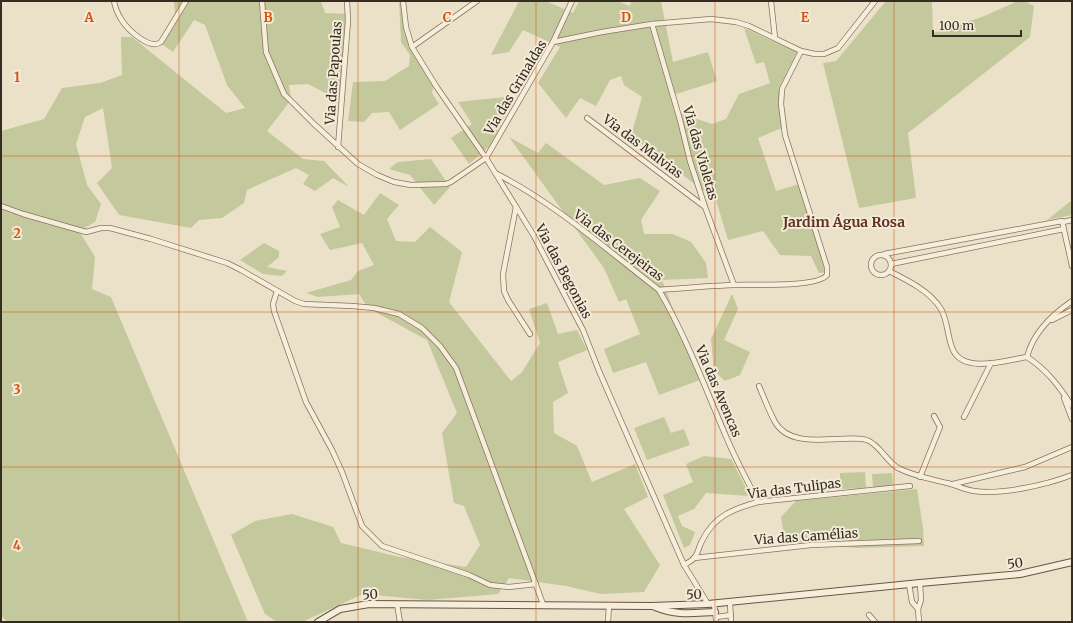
<svg xmlns="http://www.w3.org/2000/svg" width="1073" height="623" font-family="Merriweather,serif">
  <rect width="100%" height="100%" fill="#ebe1c9"/>
  <g fill="#c3c89d">
    <polygon points="174,1 321,1 325,13 350,14 341,101 308,84 289,85 291,100 267,131 303,159 324,161 349,187 333,178 315,191 303,184 309,175 296,168 247,190 244,203 222,218 199,220 191,228 119,215 97,183 112,168 103,108 85,117 76,144 87,185 101,204 95,222 79,231 95,257 92,289 111,297 248,622 7,622 1,615 1,131 44,119 62,88 100,83 122,75 121,37 132,37 226,113 245,108 227,85 205,25 194,20 173,52 159,42 175,14"/>
    <polygon points="399,1 402,1 410,47 434,84 432,93 439,104 400,130 389,112 372,113 364,122 348,121 353,82 385,81 409,66 410,55 401,42"/>
    <polygon points="519,1 546,1 573,13 579,1 618,1 629,6 632,1 661,1 673,62 708,52 717,81 670,96 675,112 712,124 726,119 739,94 770,83 764,62 756,64 744,28 797,52 779,88 779,104 782,128 758,138 776,191 799,184 828,272 819,273 811,256 780,255 763,231 728,240 716,200 631,136 642,97 624,85 621,76 610,80 596,106 580,98 566,118 538,83 560,47 523,30 509,52 491,55"/>
    <polygon points="886,1 932,1 933,33 982,17 1018,1 1024,1 1034,6 1030,37 908,133 916,198 859,208 823,63 836,61"/>
    <polygon points="514,96 491,145 469,164 451,138 472,124 458,102"/>
    <polygon points="509,137 538,153 546,143 604,185 640,178 660,191 641,220 644,234 673,234 691,242 706,263 708,278 662,280 700,380 659,395 646,362 613,373 604,349 640,334 626,299 619,302 604,268"/>
    <polygon points="431,159 450,187 434,205 410,175 389,169 398,162"/>
    <polygon points="380,193 399,205 387,219 396,241 415,242 430,227 462,252 449,302 511,381 522,372 540,343 529,309 547,303 558,334 577,330 587,350 558,362 568,393 553,402 554,433 577,446 592,482 635,464 648,497 624,509 660,565 644,592 601,594 566,586 509,578 498,594 428,600 363,594 302,622 277,622 265,614 231,535 255,521 292,514 333,527 341,543 400,557 466,567 480,545 464,506 454,503 442,433 457,413 427,340 368,308 359,294 318,297 306,293 351,280 358,271 374,265 362,243 330,250 320,234 340,227 332,207 338,200 364,215"/>
    <polygon points="1072,200 1072,215 1047,220"/>
    <polygon points="264,243 279,251 279,257 267,267 287,271 282,276 263,274 240,260"/>
    <polygon points="732,294 738,309 724,340 750,352 740,375 725,381 714,371 711,339"/>
    <polygon points="664,417 671,433 684,429 690,445 647,460 634,428"/>
    <polygon points="704,456 731,459 750,496 706,493 694,509 678,516 682,526 695,532 690,545 684,548 663,495 693,482 686,464"/>
    <polygon points="865,472 866,488 840,489 840,473"/>
    <polygon points="892,473 893,486 873,487 872,474"/>
    <polygon points="917,489 923,528 924,546 857,548 794,542 784,535 781,517 796,501"/>
  </g>
  <g fill="none" stroke-linecap="round" stroke-linejoin="round">
    <g stroke="#86745f" stroke-width="6">
      <g id="street">
        <path d="M114,1C115,7 118,14 121,19C127,29 150,51 161,42L186,1"/>
        <polyline points="262,1 266,52 284,94 314,124 358,164 377,175 394,182 411,185 446,184 451,182 486,158 553,42 602,32 652,24 711,19 736,22 749,26 801,51 815,54 824,54 838,48 875,1"/>
        <polyline points="403,1 406,27 412,47 436,86 486,158 534,236 548,263 583,330 599,371 684,565 708,604"/>
        <polyline points="771,1 775,38"/>
        <polyline points="652,24 680,120 690,161 705,207 734,285"/>
        <polyline points="553,42 572,1"/>
        <polyline points="412,47 477,1"/>
        <polyline points="587,118 705,207"/>
        <polyline points="338,147 348,21 347,1"/>
        <path d="M497,174C556,204 607,250 659,290C684,288 708,286 733,285C751,284 817,288 827,275V267L785,135L781,104L782,89L801,51"/>
        <polyline points="1,206 23,214 86,232 101,228 110,228 151,239 227,263 241,270 295,301 304,304 352,306 374,308 399,314 422,328 440,346 456,368 543,604"/>
        <polyline points="516,207 503,274 504,291 508,300 530,334"/>
        <polyline points="1063,222 1072,220"/>
        <polyline points="884,254 1062,221 1072,266"/>
        <circle cx="881" cy="265" r="10"/>
        <polyline points="891,264 1064,229"/>
        <path d="M889,271C907,280 930,291 941,309C948,321 947,337 953,350C964,374 1007,360 1027,357C1047,370 1059,386 1072,406"/>
        <path d="M659,290C687,338 706,390 728,441C737,462 748,482 758,502"/>
        <polyline points="277,291 273,304 274,311 306,402 332,450 342,472 362,526 382,546 469,575 490,585 509,587 536,584"/>
        <polyline points="1052,320 1072,310"/>
        <path d="M1027,357C1033,333 1053,314 1072,301"/>
        <path d="M759,386C764,398 769,411 775,422C787,443 816,440 836,439C846,439 858,437 867,440C880,445 886,461 898,468C913,476 931,479 947,483C956,485 965,490 974,491C1001,495 1046,485 1072,475"/>
        <polyline points="1064,398 1072,419"/>
        <polyline points="964,417 991,363"/>
        <polyline points="920,477 940,427 934,416"/>
        <polyline points="953,484 1025,467 1072,447"/>
        <polyline points="694,558 811,545 919,541"/>
        <path d="M684,565C687,563 692,561 694,558C698,554 699,546 702,541C714,516 733,509 758,502L910,486"/>
        <polyline points="909,584 912,602 918,609"/>
        <polyline points="730,603 731,622"/>
        <polyline points="397,604 400,622"/>
        <polyline points="714,604 716,619"/>
        <polyline points="869,615 875,622"/>
        <polyline points="716,617 731,615"/>
        <polyline points="608,622 609,605"/>
        <polyline points="919,622 918,609 921,600 920,583"/>
      </g>
    </g>
    <g stroke="#685542" stroke-width="8">
      <g id="secondary">
        <path d="M655,607C678,616 692,613 715,612"/>
        <polyline points="318,622 340,609 369,604 651,606 708,604 920,583 1020,574 1072,562"/>
      </g>
    </g>
    <use href="#street" stroke="#f6eedb" stroke-width="4.5"/>
    <use href="#secondary" stroke="#f6eedb" stroke-width="6"/>
  </g>
  <path fill="none" stroke="#d6540e" stroke-width="1" stroke-opacity="0.55" d="M179,1V622M358,1V622M536,1V622M715,1V622M894,1V622M1,156H1072M1,312H1072M1,467H1072"/>
  <g text-anchor="middle" stroke-width="4" stroke-linejoin="round" paint-order="stroke">
    <g font-size="13" fill="#372c21" stroke="#f3ebd8">
      <text transform="translate(333 73) rotate(-86)" y="5">Via das Papoulas</text>
      <text transform="translate(515 87) rotate(-59)" y="5">Via das Grinaldas</text>
      <text transform="translate(643 146) rotate(37)" y="5">Via das Malvias</text>
      <text transform="translate(701 153) rotate(74)" y="5">Via das Violetas</text>
      <text transform="translate(619 245) rotate(37)" y="5">Via das Cerejeiras</text>
      <text transform="translate(564 271) rotate(62)" y="5">Via das Begonias</text>
      <text transform="translate(719 391) rotate(67)" y="5">Via das Avencas</text>
      <text transform="translate(794 488) rotate(-7)" y="5">Via das Tulipas</text>
      <text transform="translate(806 536) rotate(-4)" y="5">Via das Camélias</text>
      <text transform="translate(1015 563) rotate(-8)" y="5">50</text>
      <text transform="translate(370 594) rotate(-3)" y="5">50</text>
      <text transform="translate(694 594) rotate(-1)" y="5">50</text>
    </g>
    <g font-size="14" font-weight="bold" fill="#603124" stroke="#f3ebd8">
      <text x="844" y="227">Jardim Água Rosa</text>
    </g>
  </g>
  <g font-size="13" text-anchor="middle" font-weight="bold" fill="#d6540e" stroke="#f3ebd8" stroke-width="4" stroke-linejoin="round" paint-order="stroke">
    <text x="89" y="22">A</text>
    <text x="268" y="22">B</text>
    <text x="447" y="22">C</text>
    <text x="626" y="22">D</text>
    <text x="805" y="22">E</text>
    <text x="17" y="82">1</text>
    <text x="17" y="238">2</text>
    <text x="17" y="394">3</text>
    <text x="17" y="550">4</text>
  </g>
  <rect width="1073" height="623" fill="none" stroke="#372c21" stroke-width="4"/>
  <path d="M933 30v6h88v-6" fill="none" stroke="#372c21" stroke-width="2"/>
  <text x="939" y="30" font-size="12" fill="#372c21" stroke="#f3ebd8" stroke-width="3" paint-order="stroke">100 m</text>
</svg>
